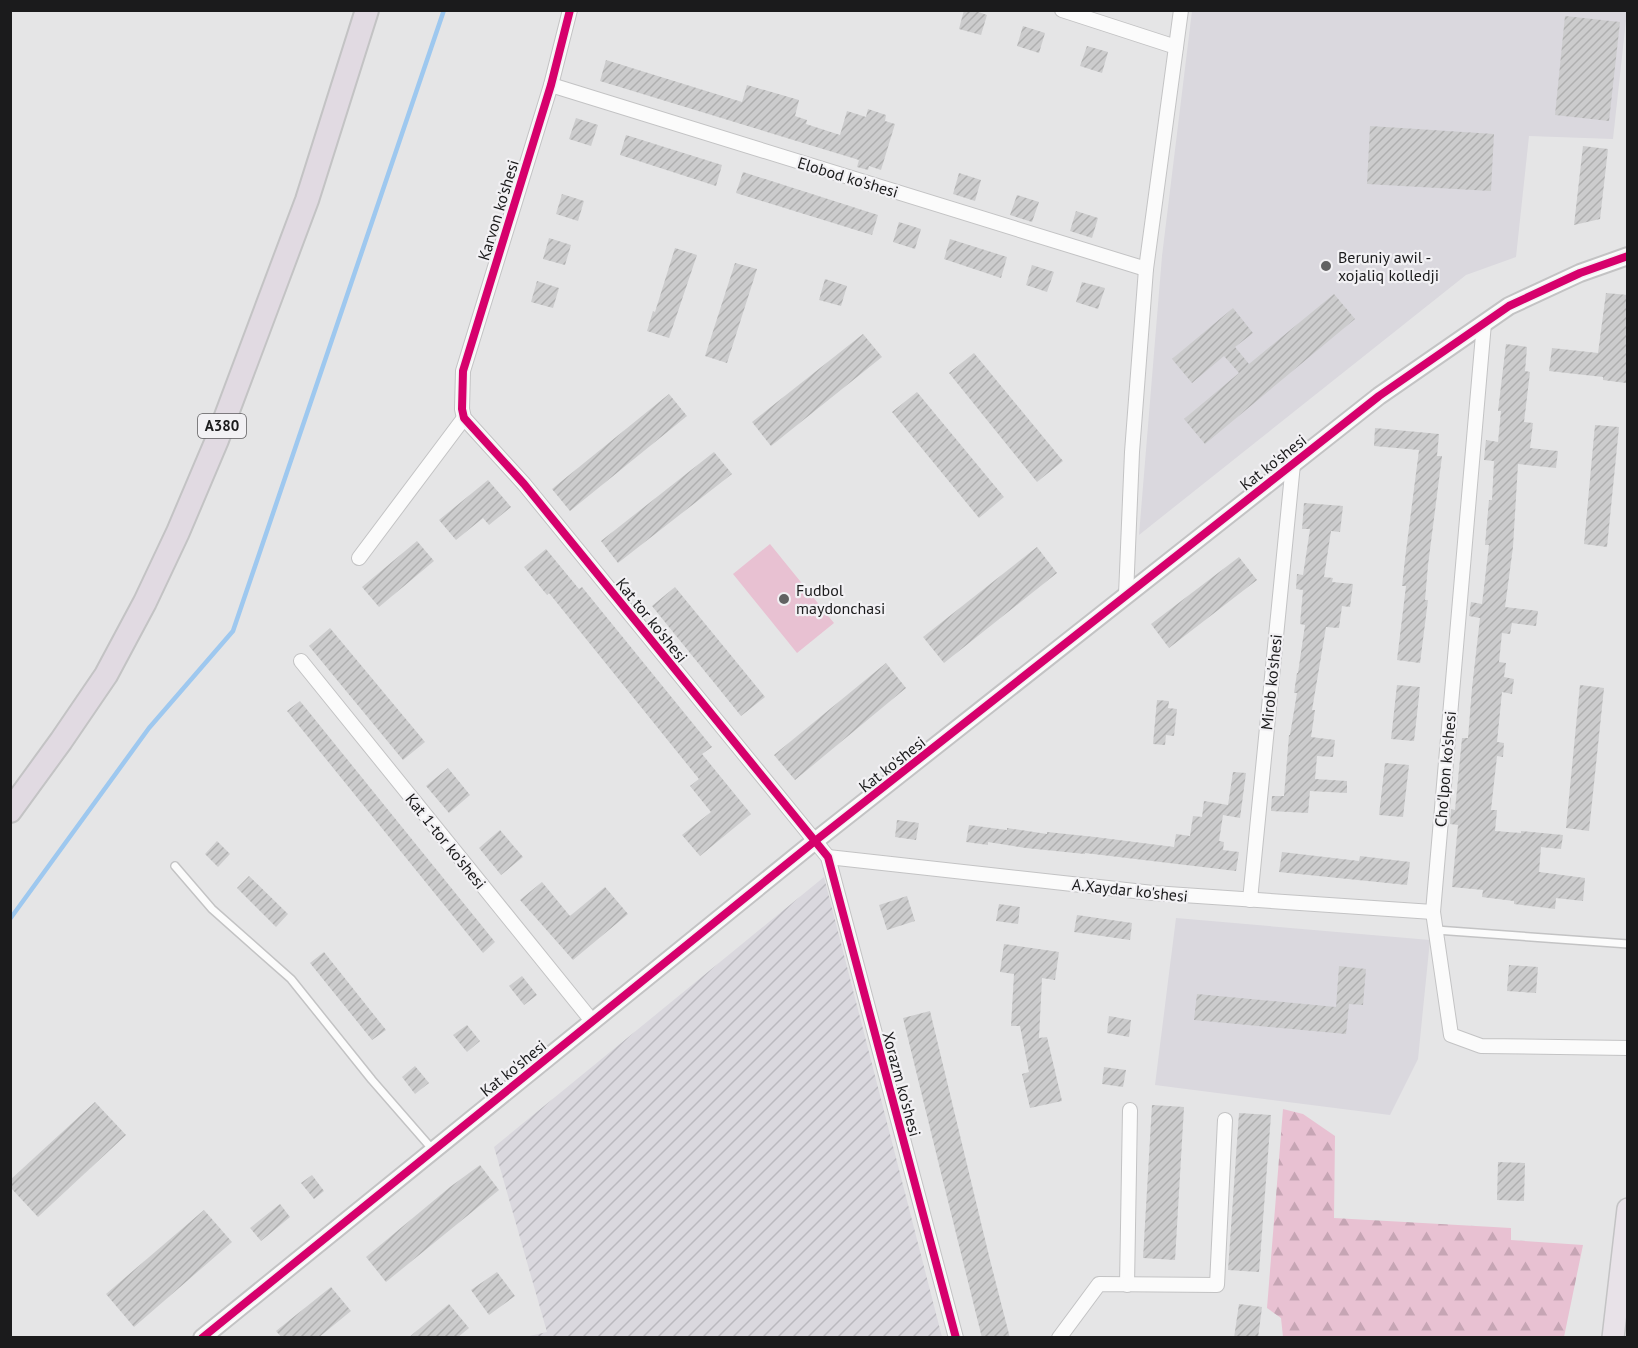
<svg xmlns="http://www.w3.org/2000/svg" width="1638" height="1348" font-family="'PT Sans',sans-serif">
  <defs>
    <pattern id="industrial-furrows" width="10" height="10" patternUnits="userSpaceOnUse" patternTransform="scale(1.5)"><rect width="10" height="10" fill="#dad8de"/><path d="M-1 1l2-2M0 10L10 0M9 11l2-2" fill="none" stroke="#bab9be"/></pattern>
    <pattern id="forest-firs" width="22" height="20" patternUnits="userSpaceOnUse" patternTransform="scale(1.5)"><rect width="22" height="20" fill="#e8c1d2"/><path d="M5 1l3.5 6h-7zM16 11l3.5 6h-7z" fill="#c6a5b4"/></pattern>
    <pattern id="building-hatch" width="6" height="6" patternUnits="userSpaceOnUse" patternTransform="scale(1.5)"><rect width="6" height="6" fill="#cccccd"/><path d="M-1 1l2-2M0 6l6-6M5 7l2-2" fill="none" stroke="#afafaf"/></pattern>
  </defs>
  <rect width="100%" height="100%" fill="#e5e5e6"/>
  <g fill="#dad8de">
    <polygon points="1192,11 1627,11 1613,139 1529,136 1516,257 1466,275 1139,535 1162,256"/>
    <polygon points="1176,918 1430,940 1418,1059 1390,1115 1155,1085"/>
  </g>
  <polygon fill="url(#industrial-furrows)" points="824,877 942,1337 525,1337 547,1332 494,1147"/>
  <polygon fill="url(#forest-firs)" points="1283,1109 1303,1114 1335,1136 1334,1218 1511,1228 1511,1240 1583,1245 1564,1337 1283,1337 1281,1318 1267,1308"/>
  <polygon fill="#e8c1d2" points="770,544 834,623 797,653 733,574"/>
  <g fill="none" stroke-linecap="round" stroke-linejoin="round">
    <polyline stroke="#9ec8ef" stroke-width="4.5" points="10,919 149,728 233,631 444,10"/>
  </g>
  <g fill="url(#building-hatch)">
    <polygon points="964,10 973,10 987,15 981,35 959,29"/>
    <polygon points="1565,16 1620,22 1609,121 1555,115"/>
    <polygon points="1023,26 1045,33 1039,53 1017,46"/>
    <polygon points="1087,46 1108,52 1102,73 1080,66"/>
    <polygon points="606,60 742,102 747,85 799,100 795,116 807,120 806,124 840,135 847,111 866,117 868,109 886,115 885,121 895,124 881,170 869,166 868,170 857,167 859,160 600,81"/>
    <polygon points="576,118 598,125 591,146 569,139"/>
    <polygon points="1370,126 1494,134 1491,191 1367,184"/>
    <polygon points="626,135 722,165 716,186 620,155"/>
    <polygon points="1583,146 1608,149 1600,219 1574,225"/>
    <polygon points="743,172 878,215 872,235 736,193"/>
    <polygon points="959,173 981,180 975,201 953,194"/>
    <polygon points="562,194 584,201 578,221 556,214"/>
    <polygon points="1017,195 1039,202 1032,222 1010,215"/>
    <polygon points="1076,211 1098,218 1092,238 1070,231"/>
    <polygon points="899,222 921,229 915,249 893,242"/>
    <polygon points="549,238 571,245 565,265 543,259"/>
    <polygon points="950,239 1007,257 1001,278 944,259"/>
    <polygon points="675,248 697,255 669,338 647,331 653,311 655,312"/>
    <polygon points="735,263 757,269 727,363 705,356"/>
    <polygon points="1032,265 1054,272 1047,292 1026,285"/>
    <polygon points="825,279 847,286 841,306 819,300"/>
    <polygon points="537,281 559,288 553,308 531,302"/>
    <polygon points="1082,282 1105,288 1098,309 1076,302"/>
    <polygon points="1606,293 1628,295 1628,369 1626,383 1603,380 1603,377 1549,371 1552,348 1598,353"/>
    <polygon points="1334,294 1355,319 1205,444 1184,419 1239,373 1224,356 1192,383 1172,359 1233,308 1253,333 1235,347 1249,364"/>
    <polygon points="863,334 882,357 771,446 752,422"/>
    <polygon points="1506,344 1527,347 1525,371 1530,372 1524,422 1533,423 1530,448 1558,451 1556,468 1518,464 1513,547 1505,607 1538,611 1536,626 1512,623 1510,634 1502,633 1499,662 1506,663 1504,677 1514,679 1512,694 1502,692 1497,742 1504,743 1503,757 1497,756 1491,810 1497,810 1495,831 1521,833 1521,831 1563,835 1561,849 1541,847 1539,872 1585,878 1583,901 1556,898 1555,909 1514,904 1514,901 1482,897 1483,890 1452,887 1458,825 1450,824 1451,809 1455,810 1462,738 1468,738 1472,688 1480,618 1469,616 1471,602 1482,604 1489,545 1485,545 1489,500 1492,500 1494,461 1484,460 1486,440 1498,442 1501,411 1498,411"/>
    <polygon points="974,353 1063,461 1037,482 949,373"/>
    <polygon points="917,392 1004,497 979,518 892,412"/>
    <polygon points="669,394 687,416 570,511 552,489"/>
    <polygon points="1595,425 1619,427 1607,547 1584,544"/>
    <polygon points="1375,428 1439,434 1437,456 1442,456 1428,565 1425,600 1428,600 1420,663 1397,660 1406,586 1402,586 1405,559 1419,450 1374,446"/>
    <polygon points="714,452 732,474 618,563 601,541"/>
    <polygon points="488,480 511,507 489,525 483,518 456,540 439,520"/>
    <polygon points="1304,503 1343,506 1340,532 1331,531 1324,577 1333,578 1332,582 1353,584 1350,607 1342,606 1339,628 1326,627 1312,710 1315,710 1311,737 1335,740 1333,757 1317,756 1315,779 1347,781 1347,793 1310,791 1308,813 1271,811 1272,796 1284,796 1289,735 1290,735 1297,693 1294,693 1297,673 1298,673 1305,625 1300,624 1303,590 1296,589 1297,574 1303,575 1310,529 1302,529"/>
    <polygon points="417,541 434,561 379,607 362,587"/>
    <polygon points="1037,547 1057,573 944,663 923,637"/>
    <polygon points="546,549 579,589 582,587 712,747 702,754 751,814 700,856 682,835 711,812 690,786 699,779 549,593 547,595 524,567"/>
    <polygon points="1239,557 1257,580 1169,648 1151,624"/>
    <polygon points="675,587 765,697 741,716 652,606"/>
    <polygon points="330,628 425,742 403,760 309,646"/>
    <polygon points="886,663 906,688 795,780 774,755"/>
    <polygon points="1397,685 1420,687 1414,741 1391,739"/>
    <polygon points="1580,685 1604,688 1589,831 1566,828"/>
    <polygon points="1157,700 1169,701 1168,708 1177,709 1174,736 1166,735 1165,745 1153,744"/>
    <polygon points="300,701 495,942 483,953 287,711"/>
    <polygon points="1385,763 1409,765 1403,817 1379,815"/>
    <polygon points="448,768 470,795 449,813 426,786"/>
    <polygon points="1233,772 1246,773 1240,818 1223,815 1219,841 1224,842 1223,850 1239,852 1236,871 1085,853 1085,854 1026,848 988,842 988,845 966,842 969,825 1007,830 1007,828 1047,834 1047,832 1095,837 1174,847 1176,834 1190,836 1193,816 1202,817 1204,801 1228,805"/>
    <polygon points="897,820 919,823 916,840 895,837"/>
    <polygon points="500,830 523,857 501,875 479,848"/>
    <polygon points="217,841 230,854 218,867 205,854"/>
    <polygon points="1282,852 1359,861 1360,856 1410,862 1407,885 1279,872"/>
    <polygon points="249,876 288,914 276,927 237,888"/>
    <polygon points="542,882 570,916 605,887 628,914 573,960 520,900"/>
    <polygon points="907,896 915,921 887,930 879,905"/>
    <polygon points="999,904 1020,907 1018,924 996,921"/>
    <polygon points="1077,915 1132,923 1130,940 1074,932"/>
    <polygon points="1004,944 1059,952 1055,980 1042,978 1039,1038 1047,1037 1062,1101 1030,1108 1022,1074 1029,1072 1020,1026 1011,1026 1014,974 1000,972"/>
    <polygon points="324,952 386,1030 372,1040 310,963"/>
    <polygon points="1509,965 1538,967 1536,993 1507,991"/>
    <polygon points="1339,966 1366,969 1363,1005 1349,1004 1346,1034 1194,1020 1197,994 1336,1007"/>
    <polygon points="522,976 537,995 524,1005 509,986"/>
    <polygon points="930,1011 990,1260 1010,1338 982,1338 941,1173 903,1018"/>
    <polygon points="1109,1016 1131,1020 1129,1037 1107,1033"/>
    <polygon points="467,1025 480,1041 467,1052 453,1035"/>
    <polygon points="415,1066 429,1083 415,1094 402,1077"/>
    <polygon points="1104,1067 1126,1070 1123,1087 1102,1084"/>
    <polygon points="95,1102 126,1135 38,1217 10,1187 10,1180"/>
    <polygon points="1152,1105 1184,1107 1175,1260 1143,1258"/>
    <polygon points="1239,1113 1271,1115 1259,1272 1228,1270"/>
    <polygon points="1498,1162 1525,1163 1524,1201 1497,1200"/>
    <polygon points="480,1165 499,1190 386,1282 366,1257 450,1187"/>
    <polygon points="312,1175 324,1191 314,1199 301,1183"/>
    <polygon points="280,1204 290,1217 261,1241 250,1228"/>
    <polygon points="204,1210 232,1242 134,1327 106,1294"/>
    <polygon points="497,1272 515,1296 489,1315 471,1290"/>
    <polygon points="331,1287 351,1311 318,1338 282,1338 276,1331"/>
    <polygon points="449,1304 469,1328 457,1338 408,1338"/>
    <polygon points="1239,1304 1262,1307 1258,1338 1234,1338"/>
  </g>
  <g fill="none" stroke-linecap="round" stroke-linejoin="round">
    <g stroke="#c3c3c4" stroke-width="10">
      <g id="service">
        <polyline points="175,866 212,909 291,979 372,1080 433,1150"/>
        <polyline points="1436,930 1628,944"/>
      </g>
    </g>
    <g stroke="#c3c3c4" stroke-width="16">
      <g id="minor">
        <polyline points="570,10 551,85 463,371 462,409 464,418 524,484 828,857 956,1338"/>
        <polyline points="1062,10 1176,47"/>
        <polyline points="551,85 1146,269"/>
        <polyline points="1484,323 1433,912 1451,1035 1481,1046 1628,1048"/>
        <polyline points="359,558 464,418"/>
        <polyline points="1126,595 1132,452 1146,269 1181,10"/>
        <polyline points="301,661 592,1021"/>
        <polyline points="828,857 1153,893 1433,912"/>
        <polyline points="1250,900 1293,464"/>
        <polyline points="1127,1285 1130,1110"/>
        <polyline points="1059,1338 1099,1284 1217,1285 1225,1120"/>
      </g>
    </g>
    <g stroke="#c3c3c4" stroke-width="20">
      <polyline id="tertiary" points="202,1338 815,841 1379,396 1509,306 1580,273 1628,256"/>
    </g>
    <g stroke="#c3c3c4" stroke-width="24">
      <polyline id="primary" points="1613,1338 1628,1209"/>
    </g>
    <g stroke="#c3c3c4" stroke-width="26">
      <polyline id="trunk" points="10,811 61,741 106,675 145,602 178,532 217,440 307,200 367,10"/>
    </g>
    <use href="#service" stroke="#fbfbfb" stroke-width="7"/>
    <use href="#minor" stroke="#fbfbfb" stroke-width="14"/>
    <use href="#tertiary" stroke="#fbfbfb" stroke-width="16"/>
    <use href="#primary" stroke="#e8e2e8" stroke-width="21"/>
    <use href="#trunk" stroke="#e1dae2" stroke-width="22"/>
    <g stroke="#f2f1f4" stroke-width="11">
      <g id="cycleway">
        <polyline points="570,10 551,85 463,371 462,409 464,418 524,484 828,857 956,1338"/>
        <polyline points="202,1338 815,841 1379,396 1509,306 1580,273 1628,256"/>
      </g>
    </g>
    <use href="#cycleway" stroke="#d6006c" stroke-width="8"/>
  </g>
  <g fill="#626263" stroke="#f2f1f4" stroke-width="2">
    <circle cx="1326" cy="266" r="6"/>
    <circle cx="784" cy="599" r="6"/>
  </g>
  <g text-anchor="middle" stroke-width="4.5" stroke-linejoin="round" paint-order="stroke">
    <rect fill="#f2f1f4" stroke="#5c5b5d" stroke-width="1.5" x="198" y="414" width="48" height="24" rx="4.5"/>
    <g font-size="15" font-weight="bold" fill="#1b1b1c">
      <text x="222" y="431">A380</text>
    </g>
    <g font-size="16" fill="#1b1b1c" stroke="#f2f1f4">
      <text transform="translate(848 177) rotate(17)" y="6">Elobod ko'shesi</text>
      <text transform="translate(498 210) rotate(-73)" y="6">Karvon ko'shesi</text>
      <text transform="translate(1273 462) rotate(-38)" y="6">Kat ko'shesi</text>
      <text transform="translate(652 620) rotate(51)" y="6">Kat tor ko'shesi</text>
      <text transform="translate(1271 682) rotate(-84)" y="6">Mirob ko'shesi</text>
      <text transform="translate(892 764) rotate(-38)" y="6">Kat ko'shesi</text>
      <text transform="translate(1445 769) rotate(-85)" y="6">Cho'lpon ko'shesi</text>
      <text transform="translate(446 841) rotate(51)" y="6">Kat 1-tor ko'shesi</text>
      <text transform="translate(1130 890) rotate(6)" y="6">A.Xaydar ko'shesi</text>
      <text transform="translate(513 1068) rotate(-39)" y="6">Kat ko'shesi</text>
      <text transform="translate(902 1084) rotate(75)" y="6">Xorazm ko'shesi</text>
    </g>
    <g font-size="16" fill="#1b1b1c" stroke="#f2f1f4" text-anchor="start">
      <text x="1338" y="263">Beruniy awil -<tspan x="1338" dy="18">xojaliq kolledji</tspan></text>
      <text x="796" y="596">Fudbol<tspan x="796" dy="18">maydonchasi</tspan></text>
    </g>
  </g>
  <rect width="1638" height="1348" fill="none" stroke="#1b1b1c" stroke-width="24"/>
</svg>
